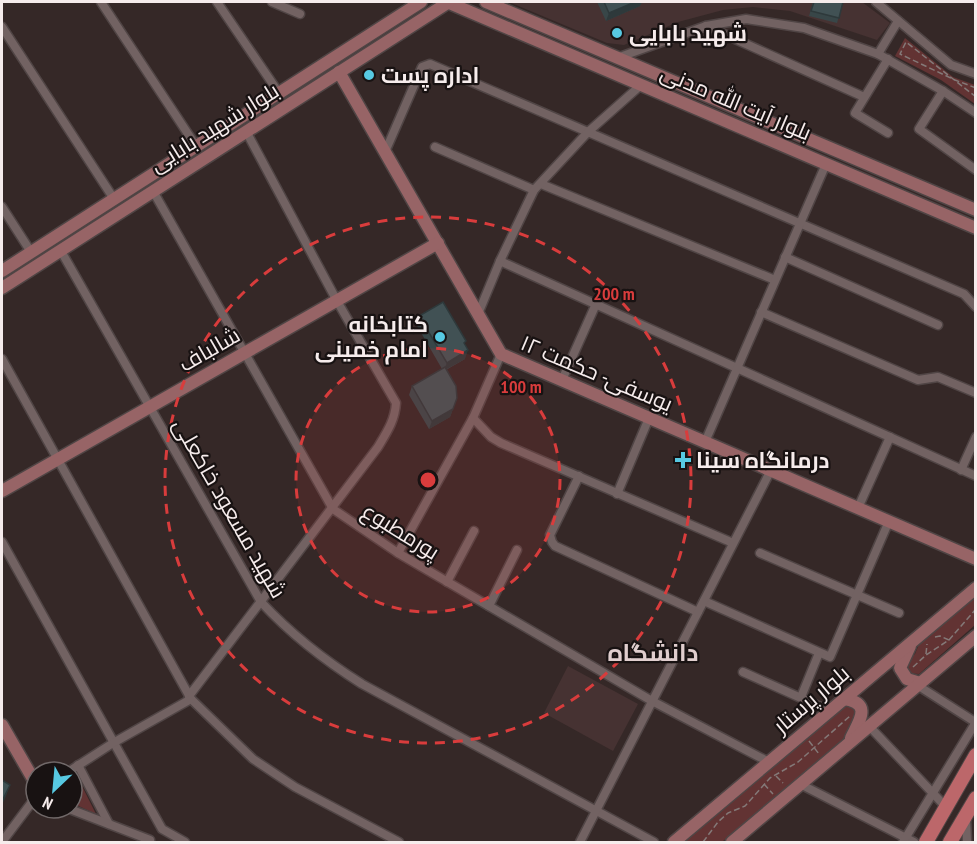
<svg xmlns="http://www.w3.org/2000/svg" width="977" height="844" font-family="'PT Sans Narrow',Cairo,sans-serif">
  <rect width="100%" height="100%" fill="#352827"/>
  <g fill="#463232">
    <polygon points="509,2 862,2 890,23 877,40 790,11 753,7 723,10 678,22 624,45 607,43"/>
    <polygon points="568,666 638,704 613,751 544,713"/>
  </g>
  <g fill="#623333">
    <polygon points="905,38 953,77 975,85 975,104 941,80 895,56"/>
    <polygon points="975,594 975,625 919,674 906,673 902,665 915,654 921,639"/>
    <polygon points="855,706 857,719 849,727 848,735 722,842 682,842 842,707"/>
    <polygon points="77,776 96,814 72,803 72,779"/>
  </g>
  <g fill="none" stroke-linecap="round" stroke-linejoin="round">
    <g stroke="#504545" stroke-width="11">
      <g id="street">
        <polyline points="101,2 196,146"/>
        <polyline points="217,2 279,93"/>
        <polyline points="272,2 300,14"/>
        <polyline points="876,2 951,65 976,74"/>
        <polyline points="706,26 864,97"/>
        <polyline points="2,27 114,199"/>
        <polyline points="878,54 898,21"/>
        <polyline points="617,58 706,26 746,19 804,28 878,54 943,91 976,113"/>
        <polyline points="943,91 919,129 976,170"/>
        <polyline points="888,133 855,113 888,59"/>
        <polyline points="435,147 534,190"/>
        <polyline points="385,152 422,67 430,64 964,294 976,307"/>
        <polyline points="541,184 775,280"/>
        <polyline points="153,191 333,509 398,553 652,701 769,762"/>
        <polyline points="2,207 31,252"/>
        <path d="M61,251L261,602C289,632 327,662 362,684L654,842"/>
        <polyline points="785,257 938,325"/>
        <polyline points="500,261 976,476"/>
        <polyline points="761,312 918,380 938,377 976,393"/>
        <polyline points="478,314 500,261 534,190 588,132 641,85"/>
        <polyline points="2,359 191,699 253,759 295,787 399,842"/>
        <polyline points="562,380 596,304"/>
        <polyline points="473,418 491,437 501,443 733,543"/>
        <polyline points="705,442 826,164"/>
        <polyline points="961,470 976,437"/>
        <polyline points="579,476 550,535 552,542 555,546 698,612"/>
        <polyline points="617,494 649,418"/>
        <polyline points="858,508 890,437"/>
        <polyline points="2,542 162,829 185,842"/>
        <polyline points="398,553 473,418 501,354"/>
        <polyline points="760,553 899,613"/>
        <polyline points="447,582 474,531"/>
        <polyline points="704,601 830,657 889,521"/>
        <polyline points="489,606 517,550"/>
        <polyline points="743,672 830,711"/>
        <polyline points="917,685 975,722"/>
        <path d="M189,696L378,447C387,432 395,420 396,403L337,301L247,133"/>
        <polyline points="801,697 819,653"/>
        <polyline points="869,726 946,807"/>
        <polyline points="78,765 109,824"/>
        <polyline points="68,772 113,743 191,699"/>
        <polyline points="800,784 914,842"/>
        <polyline points="67,808 150,840"/>
        <polyline points="966,819 967,842"/>
        <polyline points="2,842 35,798"/>
        <polyline points="580,842 771,470"/>
        <polyline points="903,842 976,722"/>
      </g>
    </g>
    <g stroke="#504545" stroke-width="15">
      <g id="secondary">
        <polyline points="447,2 976,228"/>
        <polyline points="486,2 976,210"/>
        <polyline points="339,72 501,354 976,559"/>
        <polyline points="2,271 421,2"/>
        <polyline points="2,288 449,2"/>
        <polyline points="2,491 438,243"/>
        <polyline points="910,646 900,668 907,679 920,683"/>
        <path d="M844,699C873,703 859,721 851,738"/>
        <polyline points="2,725 36,784"/>
        <polyline points="674,842 976,588"/>
        <polyline points="732,842 976,636"/>
      </g>
    </g>
    <g stroke="#504545" stroke-width="16">
      <g id="primary">
        <polyline points="926,842 976,755"/>
        <polyline points="950,842 976,798"/>
      </g>
    </g>
    <g stroke="#847978" stroke-width="1.5" stroke-dasharray="6 3" stroke-linecap="butt">
      <polyline points="976,88 955,80 900,54 906,42 976,97"/>
      <polyline points="935,637 940,636 949,640"/>
      <polyline points="926,654 927,644"/>
      <polyline points="913,667 926,655 949,640 975,610"/>
      <polyline points="809,741 819,754"/>
      <polyline points="776,776 783,783"/>
      <polyline points="764,784 773,794"/>
      <polyline points="703,842 718,822 728,813 745,806 770,778 798,762 850,716"/>
    </g>
    <use href="#street" stroke="#726262" stroke-width="8"/>
    <use href="#secondary" stroke="#976466" stroke-width="12"/>
    <use href="#primary" stroke="#bc676a" stroke-width="14"/>
  </g>
  <g fill="#384648">
    <polygon points="597,2 642,2 640,6 606,21"/>
    <polygon points="813,2 843,2 837,23 809,16"/>
    <polygon points="419,316 465,345 465,359 446,370 457,398 450,417 429,429 409,395 412,386 442,369 416,324"/>
  </g>
  <g fill="#2e393b">
    <polygon points="635,2 642,2 640,6 606,21 609,13"/>
    <polygon points="468,350 465,359 443,371 447,363"/>
    <polygon points="453,409 450,417 429,429 432,421"/>
    <polygon points="10,785 6,796 2,805 2,801"/>
  </g>
  <g fill="#415154" stroke="#2e393b" stroke-width="1.5">
    <polygon points="604,2 635,2 609,13"/>
    <polygon points="814,2 843,2 839,18 811,11"/>
    <polygon points="443,302 466,341 464,343 468,350 447,363 419,316"/>
    <polygon points="445,367 456,386 457,398 453,409 432,421 412,386"/>
    <polygon points="2,780 10,785 2,801"/>
  </g>
  <circle cx="428" cy="480" r="132" fill="#d93c3c" fill-opacity=".12"/>
  <g fill="none" stroke="#d93c3c" stroke-width="3" stroke-dasharray="10 8">
    <circle cx="428" cy="480" r="132"/>
    <circle cx="428" cy="480" r="263"/>
  </g>
  <g fill="#57c9e2" stroke="#181212" stroke-width="2">
    <circle cx="617" cy="33" r="6"/>
    <circle cx="369" cy="75" r="6"/>
    <circle cx="440" cy="337" r="6"/>
    <path d="M680 451h6v6h6v6h-6v6h-6v-6h-6v-6h6z"/>
  </g>
  <g text-anchor="middle" stroke-width="4.5" stroke-linejoin="round" paint-order="stroke">
    <g font-size="22" font-weight="bold" fill="#f6ecec" stroke="#181212" text-anchor="start">
      <text x="629" y="41">شهید بابایی</text>
      <text x="381" y="83">اداره پست</text>
      <text x="428" y="332" text-anchor="end">کتابخانه<tspan x="428" dy="25">امام خمینی</tspan></text>
      <text x="696" y="468">درمانگاه سینا</text>
    </g>
    <g font-size="22" fill="#f6ecec" stroke="#181212">
      <text transform="translate(736 102) rotate(23)" y="8">بلوار آیت الله مدنی</text>
      <text transform="translate(214 127) rotate(-32)" y="8">بلوار شهید بابایی</text>
      <text transform="translate(209 349) rotate(-30)" y="8">شالباف</text>
      <text transform="translate(597 373) rotate(23)" y="8">یوسفی- حکمت ۱۲</text>
      <text transform="translate(230 508) rotate(60)" y="8">شهید مسعود خاکعلی</text>
      <text transform="translate(401 531) rotate(32)" y="8">پورمطبوع</text>
      <text transform="translate(811 699) rotate(-40)" y="8">بلوار پرستار</text>
    </g>
    <g font-size="24" font-weight="bold" fill="#e0cece" stroke="#181212">
      <text x="653" y="661">دانشگاه</text>
    </g>
  </g>
  <circle cx="428" cy="480" r="9" fill="#d93c3c" stroke="#181212" stroke-width="3"/>
  <g font-size="18" text-anchor="middle" font-weight="bold" fill="#d93c3c" stroke="#181212" stroke-width="4.5" stroke-linejoin="round" paint-order="stroke">
    <text x="614" y="300">200 m</text>
    <text x="521" y="393">100 m</text>
  </g>
  <rect width="977" height="844" fill="none" stroke="#f6ecec" stroke-width="6"/>
  <g transform="translate(54 790) rotate(206)"><circle r="28" fill="#181212" stroke="#716969" stroke-width="1.5"/>
  <path d="M0-4.5L10 22L0 15L-10 22Z" fill="#57c9e2"/>
  <text y="-9" font-size="16" font-weight="bold" text-anchor="middle" fill="#f6ecec">N</text>
  </g>
</svg>
